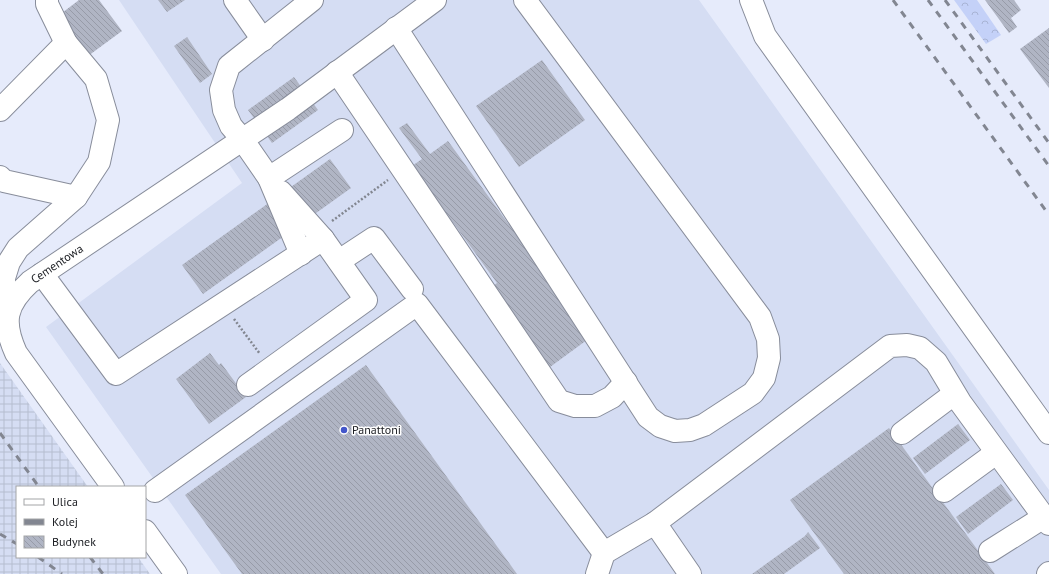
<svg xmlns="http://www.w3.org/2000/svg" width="1049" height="574" font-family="'PT Sans',sans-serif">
  <defs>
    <pattern id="industrial-grid" width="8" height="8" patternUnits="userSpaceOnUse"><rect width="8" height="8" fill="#d5ddf3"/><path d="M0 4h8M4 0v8" fill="none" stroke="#b6bdd0"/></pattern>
    <pattern id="forest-crowns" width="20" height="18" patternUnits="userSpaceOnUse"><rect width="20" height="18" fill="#c4d1f8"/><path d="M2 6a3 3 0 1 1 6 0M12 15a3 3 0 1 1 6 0" fill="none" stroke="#a8b3d4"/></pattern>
    <pattern id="building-back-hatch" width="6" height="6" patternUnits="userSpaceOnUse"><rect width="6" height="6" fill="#b0b5c4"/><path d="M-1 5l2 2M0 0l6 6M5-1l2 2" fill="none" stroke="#979ba8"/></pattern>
  </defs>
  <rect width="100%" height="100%" fill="#e6ebfb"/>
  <polygon fill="#d5ddf3" points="119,0 699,0 1049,490 1049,574 221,574 46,327 242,183"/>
  <polygon fill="url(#industrial-grid)" points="0,363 88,487 17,487 17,557 138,557 150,574 0,574"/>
  <polygon fill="url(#forest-crowns)" points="954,0 977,0 1001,35 986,44"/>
  <g fill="url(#building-back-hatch)">
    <polygon points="79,0 99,0 122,31 88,56 58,16"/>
    <polygon points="158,0 185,0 167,12"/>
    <polygon points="985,0 1014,0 1021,10 1011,18 1017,27 1009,33"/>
    <polygon points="1049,28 1049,88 1020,49"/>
    <polygon points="187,37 212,74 200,83 174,46"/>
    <polygon points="542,60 585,120 519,167 476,106"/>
    <polygon points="294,77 318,110 272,143 248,110"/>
    <polygon points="407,123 430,154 448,141 591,337 546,370 487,290 497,283 412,166 422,159 399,128"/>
    <polygon points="330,159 351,188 203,294 182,265"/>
    <polygon points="210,353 219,365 221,363 246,397 209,424 176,379"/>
    <polygon points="366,365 517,574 242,574 185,495"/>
    <polygon points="958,424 970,440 925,474 913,458"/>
    <polygon points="889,428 995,574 844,574 790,500"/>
    <polygon points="1001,484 1013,500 968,534 956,517"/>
    <polygon points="808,532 820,548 784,574 752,574 805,536"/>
  </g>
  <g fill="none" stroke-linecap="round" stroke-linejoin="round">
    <g stroke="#888d9b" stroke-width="24">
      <g id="minor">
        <polyline points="235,0 263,40"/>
        <polyline points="312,0 229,66 221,90 224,110 231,126 242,139 269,178 342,130"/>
        <polyline points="751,0 765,36 1049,433"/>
        <polyline points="396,28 648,417 660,426 675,431 690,430 704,425 753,393 764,378 769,358 768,339 760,317 525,0"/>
        <polyline points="337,72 559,401 575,406 595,406 612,397 626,382"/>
        <polyline points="0,110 66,43"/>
        <polyline points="0,177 4,181 76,197"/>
        <polyline points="269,178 301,254"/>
        <polyline points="281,192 323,239"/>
        <polyline points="339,261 374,238 412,289"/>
        <polyline points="42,274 116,374 323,239 366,300 248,385"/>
        <polyline points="8,312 4,296 4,278 9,262 18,248 76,197 99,162 108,120 96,79 66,43 47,4 47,0"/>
        <polyline points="902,433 954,394"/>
        <path d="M113,487L16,353C2,322 5,305 30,282L288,109L435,0"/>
        <polyline points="155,491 417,304 604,553"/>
        <polyline points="944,491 996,453"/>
        <polyline points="655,523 690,574"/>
        <polyline points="145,531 176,574"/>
        <polyline points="990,551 1044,517"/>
        <polyline points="597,574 604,553 655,523 890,346 907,345 920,348 936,362 960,402 1049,524"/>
        <polyline points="1048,574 1049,573"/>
      </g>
    </g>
    <g stroke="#828690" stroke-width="2.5" stroke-dasharray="2 2" stroke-linecap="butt">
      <polyline points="332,221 388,180"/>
      <polyline points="234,319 260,354"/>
    </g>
    <use href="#minor" stroke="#fff" stroke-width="22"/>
    <g stroke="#828691" stroke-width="3" stroke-dasharray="7 7" stroke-linecap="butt">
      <polyline points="893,0 1049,215"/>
      <polyline points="928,0 1049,166"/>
      <polyline points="945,0 1049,143"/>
      <polyline points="0,433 39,487"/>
      <polyline points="0,534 17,544"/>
      <polyline points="38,557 62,574"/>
      <polyline points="90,557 103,574"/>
    </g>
  </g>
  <circle fill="#4256ca" stroke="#fff" stroke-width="1.5" cx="344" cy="430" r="4"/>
  <g text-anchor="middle" stroke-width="3" stroke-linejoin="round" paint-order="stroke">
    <g font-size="12" fill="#1b1d22" stroke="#fff">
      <text transform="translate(57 264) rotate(-34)" y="4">Cementowa</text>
    </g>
    <g font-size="12" fill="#1b1d22" stroke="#fff" text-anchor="start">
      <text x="352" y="434">Panattoni</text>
    </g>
  </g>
  <rect x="16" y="486" width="130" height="72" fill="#ffffff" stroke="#a4a5a7"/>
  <rect x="24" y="499" width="20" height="6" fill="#ffffff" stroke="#a4a5a7"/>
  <text x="52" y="506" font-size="12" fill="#1b1d22">Ulica</text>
  <rect x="24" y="519" width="20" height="6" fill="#828691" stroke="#a4a5a7"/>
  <text x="52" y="526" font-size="12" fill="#1b1d22">Kolej</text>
  <rect x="24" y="536" width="20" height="12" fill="url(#building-back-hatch)" stroke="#a4a5a7"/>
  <text x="52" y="546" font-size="12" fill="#1b1d22">Budynek</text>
</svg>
